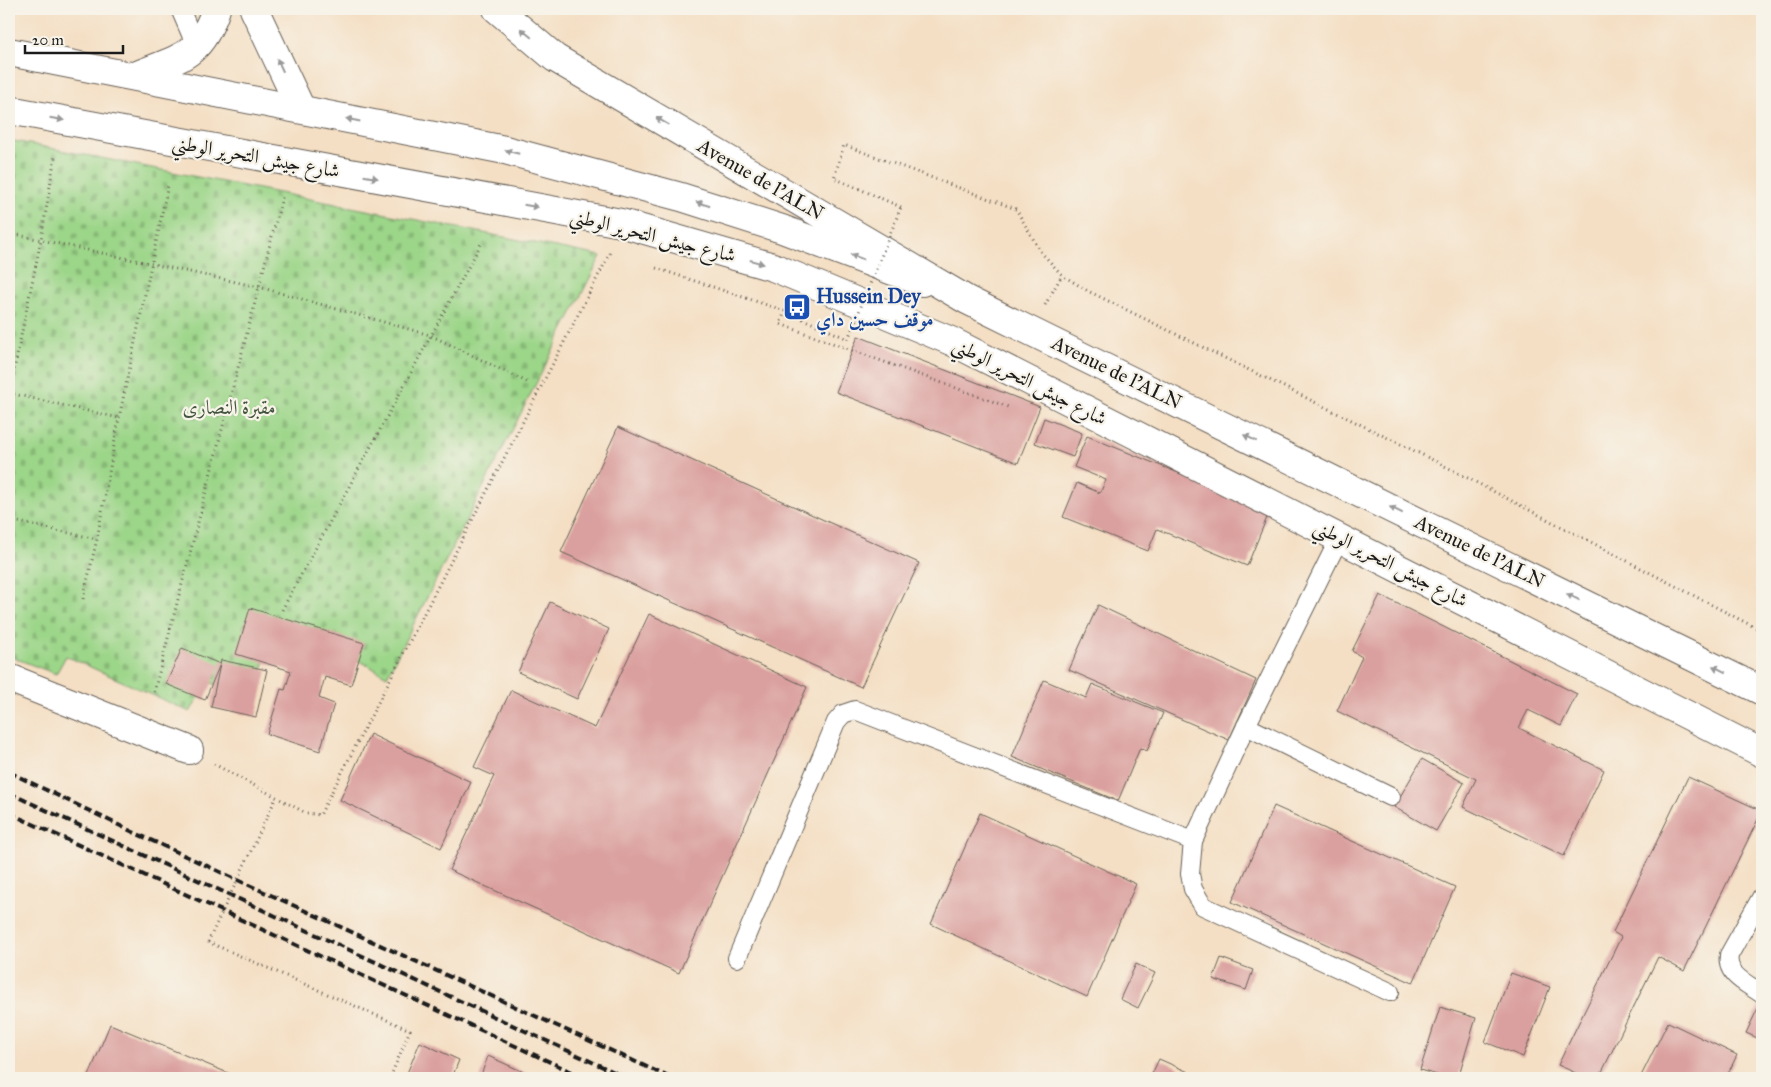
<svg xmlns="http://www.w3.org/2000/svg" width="1771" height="1087" font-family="'IM FELL Great Primer',Amiri,serif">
  <defs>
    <pattern id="cemetery-stones" width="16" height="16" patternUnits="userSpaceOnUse" patternTransform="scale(1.25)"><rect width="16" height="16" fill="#9cd689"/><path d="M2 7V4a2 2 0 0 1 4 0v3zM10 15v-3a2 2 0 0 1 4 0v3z" fill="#86b776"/></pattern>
  </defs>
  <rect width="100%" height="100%" fill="#f7f3e8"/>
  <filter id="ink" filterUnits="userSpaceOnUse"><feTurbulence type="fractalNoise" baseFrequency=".02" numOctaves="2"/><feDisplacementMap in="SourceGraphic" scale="10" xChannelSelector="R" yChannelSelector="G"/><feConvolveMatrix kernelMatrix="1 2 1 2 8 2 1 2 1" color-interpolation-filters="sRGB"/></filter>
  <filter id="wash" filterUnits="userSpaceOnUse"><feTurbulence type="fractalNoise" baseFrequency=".0096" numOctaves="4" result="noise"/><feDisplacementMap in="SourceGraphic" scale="20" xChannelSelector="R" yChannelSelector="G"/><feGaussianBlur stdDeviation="1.12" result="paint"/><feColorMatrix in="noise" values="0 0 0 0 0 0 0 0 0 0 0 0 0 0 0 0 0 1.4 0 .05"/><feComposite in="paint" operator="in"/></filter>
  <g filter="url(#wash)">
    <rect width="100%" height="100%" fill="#f4dfc4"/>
    <polygon fill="url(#cemetery-stones)" stroke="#5c7952" points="9,140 601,256 387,676 284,620 250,695 208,682 190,712 66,656 56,674 9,656"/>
    <g id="blocks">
      <g fill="#daa09f">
        <polygon points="858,336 1040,407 1018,463 836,392"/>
        <polygon points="1044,418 1082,433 1073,457 1035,443"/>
        <polygon points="618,427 919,563 861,687 561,552"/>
        <polygon points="1087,436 1270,510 1247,566 1157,529 1148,551 1063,517 1077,483 1100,493 1106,480 1074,467"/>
        <polygon points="1380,595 1577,694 1561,726 1528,710 1519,728 1604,770 1564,856 1463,807 1476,779 1337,711 1362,657 1352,651"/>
        <polygon points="550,602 609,629 577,699 518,672"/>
        <polygon points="1098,605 1256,680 1229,740 1069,670"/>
        <polygon points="250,608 364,643 351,685 325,677 319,698 334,704 320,751 267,734 281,689 285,690 291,671 236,654"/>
        <polygon points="649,614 807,687 679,973 449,870 494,776 474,767 511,690 595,728"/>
        <polygon points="182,648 220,664 205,700 166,684"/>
        <polygon points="221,660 267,670 256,717 211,707"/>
        <polygon points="1044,680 1086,698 1092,684 1163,713 1147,751 1140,748 1118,801 1012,757"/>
        <polygon points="370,734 471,782 441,848 340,800"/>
        <polygon points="1422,759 1464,783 1436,831 1394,807"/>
        <polygon points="1688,777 1762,811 1684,971 1658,957 1599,1078 1587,1078 1558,1065 1621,937 1613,932"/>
        <polygon points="1274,806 1455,887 1413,983 1232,902"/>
        <polygon points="980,813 1136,884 1087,997 931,924"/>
        <polygon points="1221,958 1253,970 1246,990 1213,979"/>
        <polygon points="1136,964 1155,973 1138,1008 1120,999"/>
        <polygon points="1511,973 1550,987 1523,1057 1485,1042"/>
        <polygon points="1440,1007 1476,1018 1458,1078 1447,1078 1420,1070"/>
        <polygon points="1758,1008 1762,1010 1762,1040 1746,1033"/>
        <polygon points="1668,1022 1737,1055 1726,1078 1640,1078"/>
        <polygon points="110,1024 240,1078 88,1078"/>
        <polygon points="420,1042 459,1060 452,1078 405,1078"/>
        <polygon points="488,1056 537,1078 480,1078"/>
        <polygon points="1159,1059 1202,1078 1150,1078"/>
      </g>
    </g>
  </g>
  <g filter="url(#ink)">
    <use href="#blocks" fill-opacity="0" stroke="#686057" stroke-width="1"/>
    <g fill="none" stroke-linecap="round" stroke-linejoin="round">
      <g stroke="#686057" stroke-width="20">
        <g id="lane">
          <polyline points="180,9 196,46"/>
          <polyline points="1340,537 1246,726 1193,841 1190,874 1193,889 1203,906 1390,992"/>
          <polyline points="1246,726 1391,797"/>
          <path d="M1762,896L1729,955C1725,975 1748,984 1762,994"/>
          <polyline points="737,958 836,722 843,714 855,710 1193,841"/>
        </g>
      </g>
      <g stroke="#686057" stroke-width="30">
        <polyline id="street" points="9,678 189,750"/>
      </g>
      <g stroke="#686057" stroke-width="30">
        <g id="secondary">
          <polyline points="254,9 301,109"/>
          <polyline points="9,52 505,150 681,197 782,229 922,282"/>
          <path d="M135,76C178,58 200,58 216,9"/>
        </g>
      </g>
      <g stroke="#686057" stroke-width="30">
        <g id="highway">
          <polyline points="497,9 555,58 967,300 1762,691"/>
          <polyline points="9,110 621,223 773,267 951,341 1762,753"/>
        </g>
      </g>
      <g stroke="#686057" stroke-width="3" stroke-dasharray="1 4" stroke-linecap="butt">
        <polyline points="901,207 834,178 844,145 1016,209 1040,251 1062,275 1088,291 1435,461 1762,631"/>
        <polyline points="9,233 259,287 430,335 527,382"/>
        <polyline points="656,268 785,311 848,339"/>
        <polyline points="1045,305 1062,275"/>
        <polyline points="785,311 780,324 1011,408"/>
        <polyline points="9,393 119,418"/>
        <polyline points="9,394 41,240 55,156"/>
        <polyline points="9,520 97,539"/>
        <polyline points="83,599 97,539 119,418 168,185"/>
        <polyline points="282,610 482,242"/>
        <polyline points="154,692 283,194"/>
        <polyline points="214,764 306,813 320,815 610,253"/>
        <polyline points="208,942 410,1030 390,1078"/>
      </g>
      <use href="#lane" stroke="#fff" stroke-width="18"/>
      <use href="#street" stroke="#fff" stroke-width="28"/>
      <use href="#secondary" stroke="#fff" stroke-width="28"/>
      <use href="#highway" stroke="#fff" stroke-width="28"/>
      <g stroke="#1c1c1c" stroke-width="4" stroke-dasharray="8 4" stroke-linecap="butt">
        <polyline points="9,772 133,832 671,1078"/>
        <polyline points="9,793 627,1078"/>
        <polyline points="9,813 585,1078"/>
      </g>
      <g stroke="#686057" stroke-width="3" stroke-dasharray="1 4" stroke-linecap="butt">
        <polyline points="848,339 901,207"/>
        <polyline points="208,942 276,798"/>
      </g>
    </g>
    <defs><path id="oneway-solid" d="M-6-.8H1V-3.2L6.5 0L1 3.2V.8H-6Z" transform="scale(1.25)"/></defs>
    <g fill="#999">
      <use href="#oneway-solid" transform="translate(526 33) rotate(-140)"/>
      <use href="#oneway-solid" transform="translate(280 65) rotate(-115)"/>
      <use href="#oneway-solid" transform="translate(57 119) rotate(10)"/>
      <use href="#oneway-solid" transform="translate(353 120) rotate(-168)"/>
      <use href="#oneway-solid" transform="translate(662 121) rotate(-150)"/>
      <use href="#oneway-solid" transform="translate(512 152) rotate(-166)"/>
      <use href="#oneway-solid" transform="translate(371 177) rotate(10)"/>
      <use href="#oneway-solid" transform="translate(703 204) rotate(-163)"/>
      <use href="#oneway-solid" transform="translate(531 206) rotate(10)"/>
      <use href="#oneway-solid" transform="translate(857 257) rotate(-159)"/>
      <use href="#oneway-solid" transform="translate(757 262) rotate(16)"/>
      <use href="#oneway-solid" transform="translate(1250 438) rotate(-154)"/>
      <use href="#oneway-solid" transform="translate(1396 510) rotate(-154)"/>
      <use href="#oneway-solid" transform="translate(1573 597) rotate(-154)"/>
      <use href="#oneway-solid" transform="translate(1719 669) rotate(-154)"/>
    </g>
  </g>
  <defs>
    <g id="bus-square" transform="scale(1.4375)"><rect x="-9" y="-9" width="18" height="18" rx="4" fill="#1a4fb4" stroke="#f7f3e8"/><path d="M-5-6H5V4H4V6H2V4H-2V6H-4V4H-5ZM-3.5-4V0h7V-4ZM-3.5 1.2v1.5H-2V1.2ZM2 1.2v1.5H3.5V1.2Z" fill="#fff"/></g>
  </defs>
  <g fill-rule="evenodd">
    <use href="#bus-square" x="797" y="307"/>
  </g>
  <g text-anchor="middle" stroke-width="4.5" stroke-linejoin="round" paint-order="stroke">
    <g font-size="20" fill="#1c1c1c" stroke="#f7f3e8">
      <text transform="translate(256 156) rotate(10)" y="7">شارع جيش التحرير الوطني</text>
      <text transform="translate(761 179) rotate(30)" y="7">Avenue de l'ALN</text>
      <text transform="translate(653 235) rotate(14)" y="7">شارع جيش التحرير الوطني</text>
      <text transform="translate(1117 372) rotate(26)" y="7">Avenue de l'ALN</text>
      <text transform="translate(1030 381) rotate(27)" y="7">شارع جيش التحرير الوطني</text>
      <text transform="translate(1480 551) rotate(26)" y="7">Avenue de l'ALN</text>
      <text transform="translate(1391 563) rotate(27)" y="7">شارع جيش التحرير الوطني</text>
    </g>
    <g font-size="20" font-weight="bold" fill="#164399" stroke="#f7f3e8" text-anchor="start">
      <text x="816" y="303">Hussein Dey<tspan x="816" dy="23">موقف حسين داي</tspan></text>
    </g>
    <g font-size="20" fill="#42543d" stroke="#f7f3e8">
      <text x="229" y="414">مقبرة النصارى</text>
    </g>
  </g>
  <rect width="1771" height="1087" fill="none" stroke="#f7f3e8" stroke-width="30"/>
  <path d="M25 45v8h98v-8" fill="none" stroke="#1c1c1c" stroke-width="2.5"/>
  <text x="32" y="45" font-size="15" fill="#1c1c1c" stroke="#f7f3e8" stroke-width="4" paint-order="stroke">20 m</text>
</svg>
